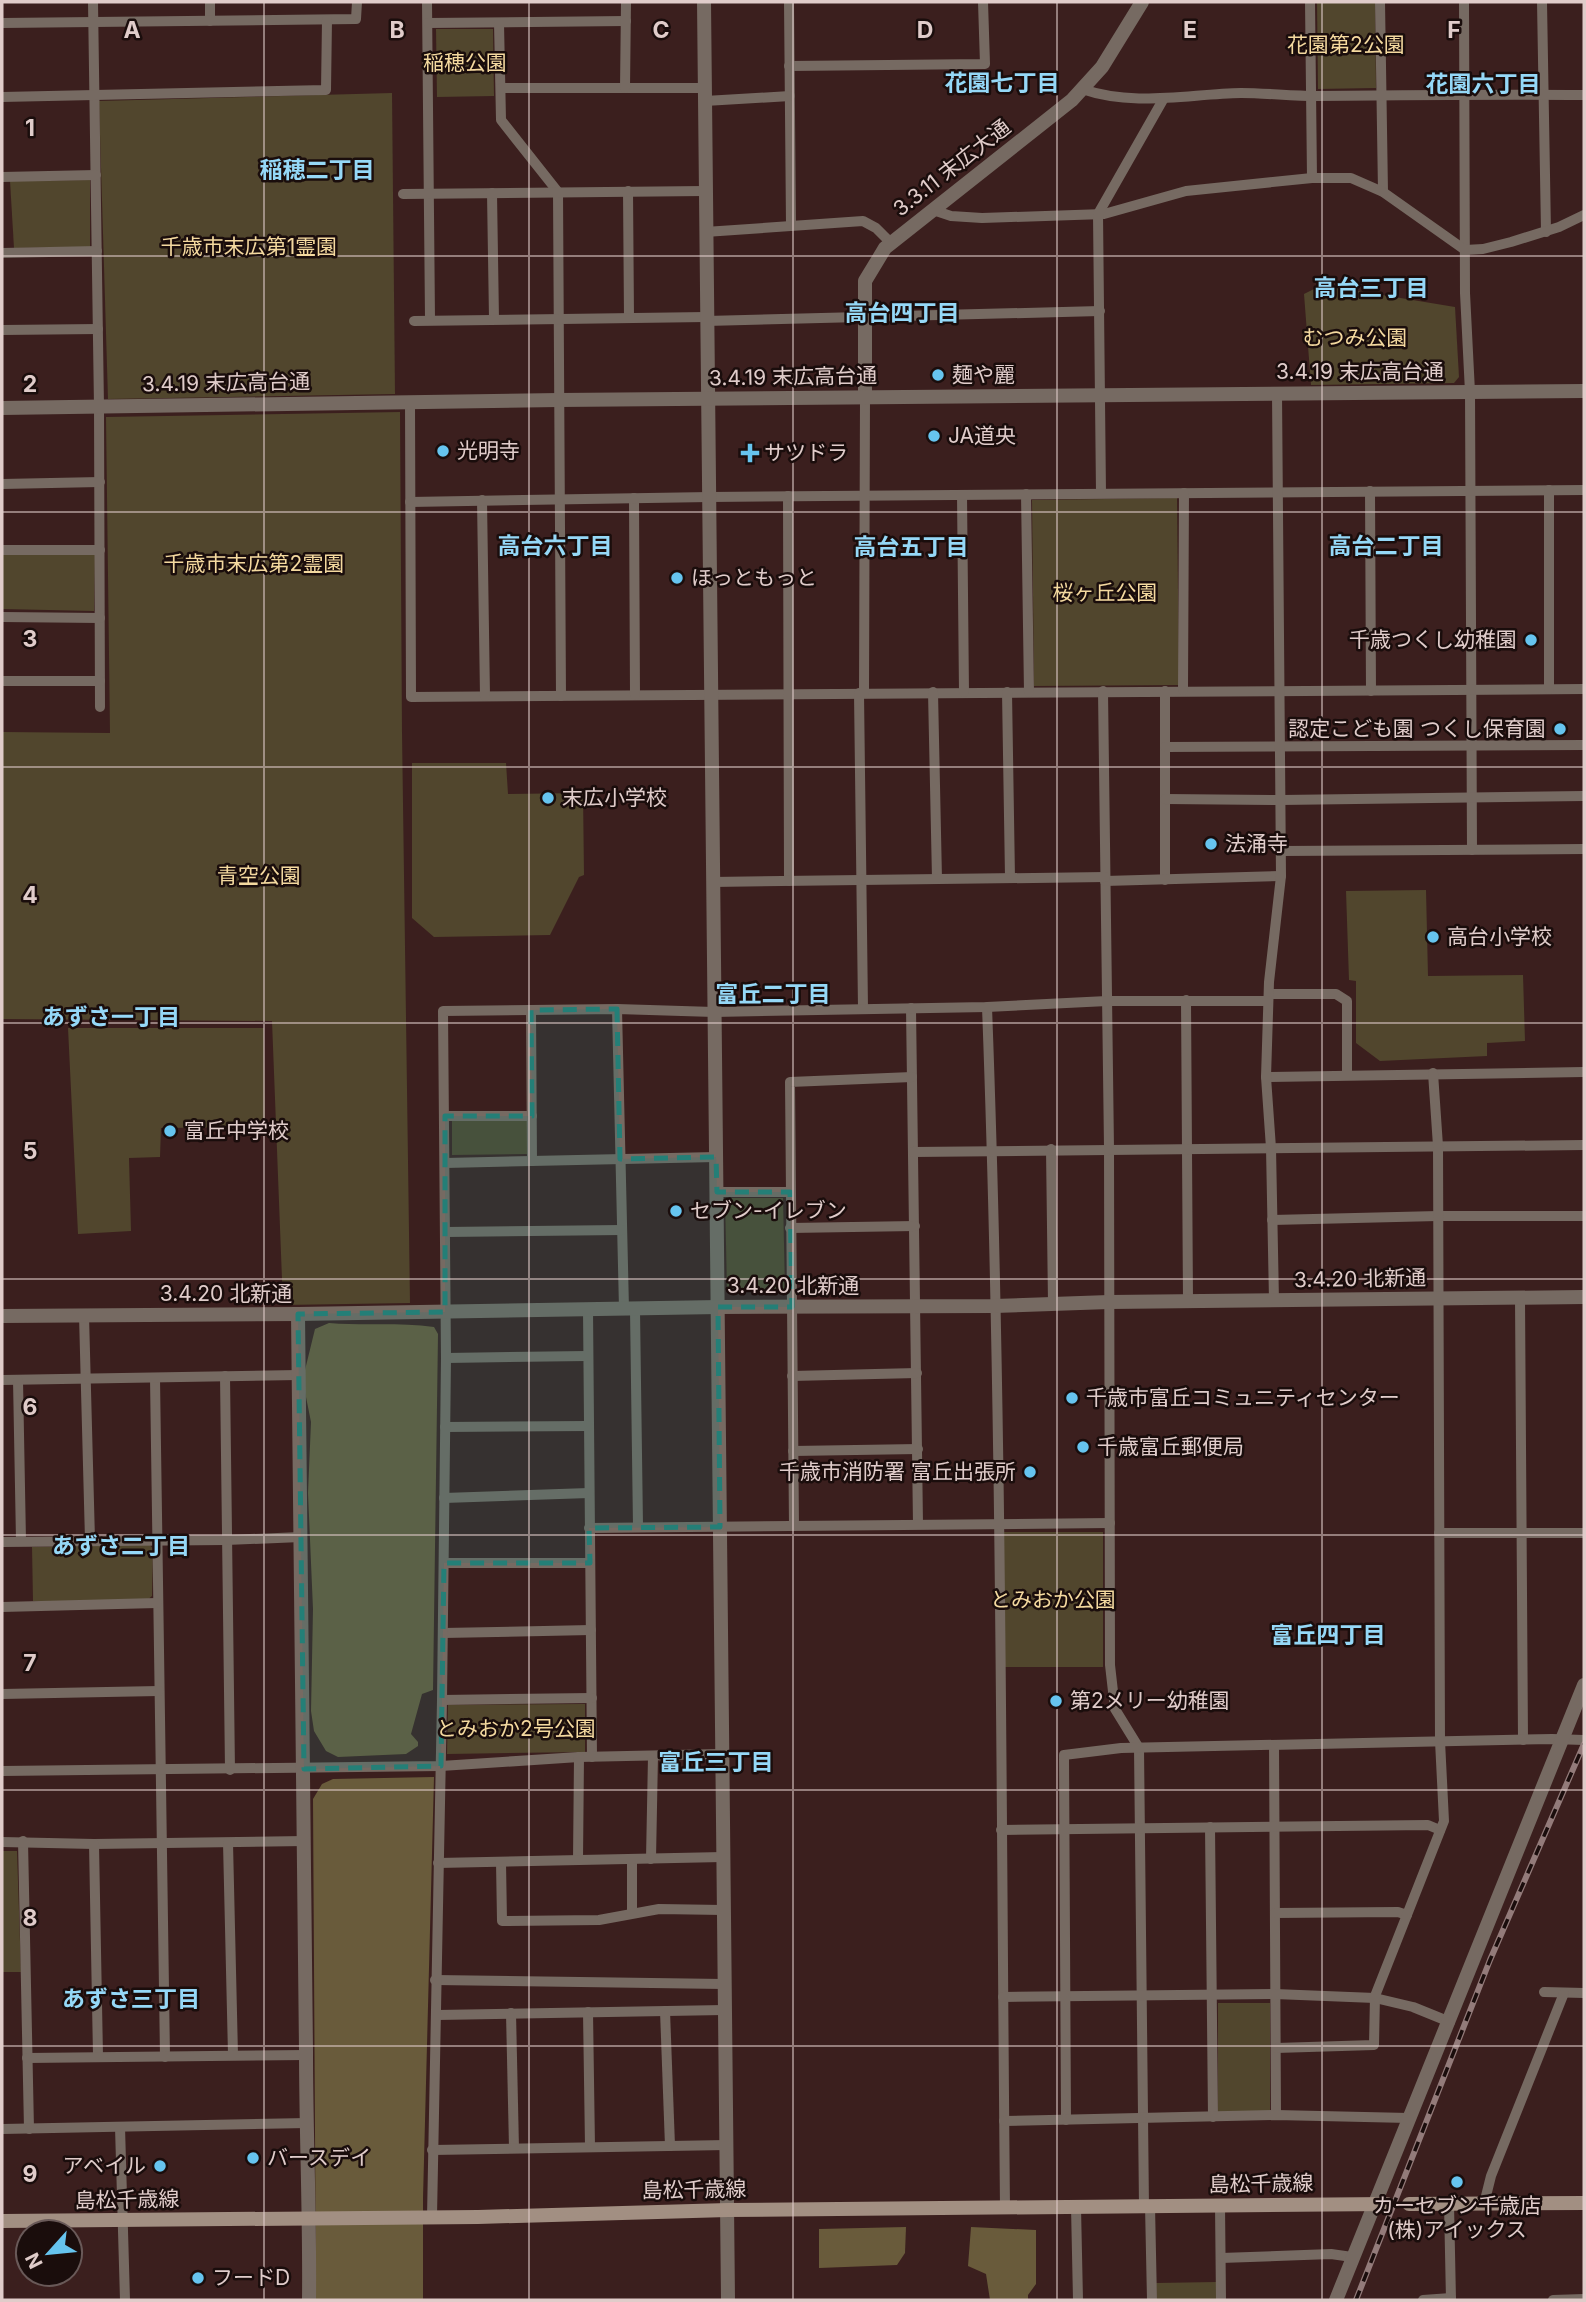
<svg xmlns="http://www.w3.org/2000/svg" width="1586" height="2302" font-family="Inter,'Noto Sans JP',sans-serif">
  <rect width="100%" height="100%" fill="#3b1f1e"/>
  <g fill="#51462d">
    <polygon points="1317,2 1375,2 1376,88 1318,89"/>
    <polygon points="436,29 493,29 494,96 437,97"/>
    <polygon points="392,93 395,394 108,399 99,101"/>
    <polygon points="90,180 90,247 14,248 10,181"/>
    <polygon points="1322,285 1455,307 1459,377 1454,383 1311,385 1304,294"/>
    <polygon points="400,412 402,732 410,1303 283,1305 272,1021 2,1019 2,732 110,733 106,417"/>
    <polygon points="1177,498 1179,685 1034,686 1032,500"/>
    <polygon points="2,555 95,555 94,611 2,609"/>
    <polygon points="412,763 506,763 508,794 583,793 584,875 579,877 550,935 434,937 412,918"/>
    <polygon points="1426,890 1428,976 1523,975 1525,1041 1487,1043 1487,1056 1380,1061 1356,1043 1356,981 1349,980 1346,891"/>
    <polygon points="68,1028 264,1028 265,1127 161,1128 160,1157 129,1158 131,1231 78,1234"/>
    <polygon points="452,1119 527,1120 527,1154 452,1155"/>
    <polygon points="725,1198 783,1198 785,1290 727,1290"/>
    <polygon points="1003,1532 1103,1532 1103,1667 1005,1667"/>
    <polygon points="150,1545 153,1549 152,1596 146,1601 33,1601 32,1547"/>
    <polygon points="585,1704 585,1752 447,1754 448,1705"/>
    <polygon points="2,1851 17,1851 21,1972 2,1972"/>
    <polygon points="1218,2003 1270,2003 1270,2112 1218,2114"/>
    <polygon points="1216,2282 1216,2300 1157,2300 1156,2283"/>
  </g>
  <g fill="#695b3b">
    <path d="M329,1323C364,1326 399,1322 434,1327L438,1334L433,1690L422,1694L411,1734L418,1742V1746L406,1754L338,1757L326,1751L314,1731L311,1711L313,1609L308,1493L311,1422L305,1392V1370L315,1329Z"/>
    <polygon points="434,1777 423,2198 423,2300 316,2300 313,1799 322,1784 333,1779"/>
    <polygon points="906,2227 905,2253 897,2265 819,2268 819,2229"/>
    <polygon points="971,2227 1036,2230 1036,2284 1028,2295 1028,2300 990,2300 986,2274 968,2266"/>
  </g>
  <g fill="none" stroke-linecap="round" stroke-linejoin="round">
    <g stroke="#766a62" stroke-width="10">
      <polyline points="93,2 99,407 100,707"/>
      <polyline points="210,2 210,21"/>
      <polyline points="427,2 430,319"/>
      <polyline points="789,2 791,226"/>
      <polyline points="1310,2 1312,178"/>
      <polyline points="1380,2 1383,192"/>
      <polyline points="1464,2 1465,293 1470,392 1472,850"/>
      <polyline points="1542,2 1546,232"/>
      <polyline points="2,23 356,19 357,2"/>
      <polyline points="428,23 626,21"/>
      <polyline points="499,23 501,120 558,192 561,696"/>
      <polyline points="789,66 985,64 983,2"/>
      <polyline points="501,88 705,88"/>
      <polyline points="625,88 626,2"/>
      <path d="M1082,89C1134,107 1188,94 1241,93C1266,93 1291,96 1316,96C1406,95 1495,94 1584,95"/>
      <polyline points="2,97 326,90 327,20"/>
      <polyline points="705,101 790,96"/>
      <polyline points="2,177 96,175"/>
      <polyline points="628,191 629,318"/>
      <polyline points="492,193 494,319"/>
      <polyline points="403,194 705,191"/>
      <polyline points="933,210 951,216 982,218 1104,214 1186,191 1312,178 1351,178 1383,192 1465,250 1483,249 1511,242 1559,227 1584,215"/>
      <polyline points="705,232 863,221 876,228 891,243"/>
      <polyline points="2,253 97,251"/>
      <polyline points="414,321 706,317"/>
      <polyline points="706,321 1100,311"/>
      <polyline points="2,330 98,329"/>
      <polyline points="410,403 411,697 1584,689"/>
      <polyline points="2,484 100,482"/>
      <polyline points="1370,491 1371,691"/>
      <polyline points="1101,493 1098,214 1164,98"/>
      <polyline points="1026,494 1029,692"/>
      <polyline points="962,495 964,692"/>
      <polyline points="788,496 789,881"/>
      <polyline points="634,498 635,695"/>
      <polyline points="482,500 485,696"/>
      <polyline points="410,502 710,497 1584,490"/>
      <polyline points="2,550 100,550"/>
      <polyline points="2,617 100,618"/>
      <polyline points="2,681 100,681"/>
      <polyline points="1549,689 1549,490"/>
      <polyline points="1183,690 1184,493"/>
      <polyline points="1103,691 1109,1148 1110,1665 1115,1709 1139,1748 1144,2207"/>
      <polyline points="1165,691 1165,880"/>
      <polyline points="933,692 937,879"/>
      <polyline points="1007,692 1010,878"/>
      <polyline points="859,693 863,1009"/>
      <polyline points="864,693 865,397"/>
      <polyline points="1165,747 1584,745"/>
      <polyline points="1165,799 1281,800 1584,796"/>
      <polyline points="1281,851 1584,849"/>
      <polyline points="1105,881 1281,876"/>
      <polyline points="712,882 1105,877"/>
      <polyline points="1269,994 1336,994 1347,1001 1347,1075"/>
      <polyline points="1186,1000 1188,1301"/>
      <path d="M987,1007C1002,1407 1001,1808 1005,2208"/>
      <polyline points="911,1008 918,1524"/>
      <polyline points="617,1009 624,1309"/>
      <polyline points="531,1010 532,1161"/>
      <polyline points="1266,1077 1584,1072"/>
      <polyline points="445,1116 532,1116"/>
      <polyline points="1051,1149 1053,1304"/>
      <polyline points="913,1152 1584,1145"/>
      <polyline points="445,1163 716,1157"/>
      <polyline points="717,1192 790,1192"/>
      <polyline points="1272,1220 1438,1216 1584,1216"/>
      <polyline points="790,1228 915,1226"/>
      <polyline points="446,1232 622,1230"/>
      <polyline points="1520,1299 1523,1740"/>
      <polyline points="1274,1301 1271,1148 1266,1077 1269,982 1281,876 1277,393"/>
      <polyline points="588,1310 592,1757"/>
      <polyline points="635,1310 638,1526"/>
      <polyline points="84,1315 90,1540"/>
      <polyline points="446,1358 587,1356"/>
      <polyline points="225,1376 230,1770"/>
      <polyline points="792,1376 917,1373"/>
      <polyline points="155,1378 165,2057"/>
      <polyline points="2,1380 298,1375"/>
      <polyline points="18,1380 21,1541"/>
      <polyline points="445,1427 588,1426"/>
      <polyline points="793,1451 918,1449"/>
      <polyline points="444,1498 589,1493"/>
      <polyline points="794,1526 790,1082 912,1077"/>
      <polyline points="589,1528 1110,1523"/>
      <polyline points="1439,1533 1584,1533"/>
      <polyline points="2,1542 226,1540 301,1537"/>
      <polyline points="444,1563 590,1563"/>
      <polyline points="2,1607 157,1603"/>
      <polyline points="443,1633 591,1630"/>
      <polyline points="2,1694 159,1691"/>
      <polyline points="442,1700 592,1698"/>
      <polyline points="1274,1745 1276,2115"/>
      <polyline points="2,1771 441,1766 579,1757 722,1754"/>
      <polyline points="1210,1827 1213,2117"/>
      <polyline points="1001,1830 1428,1825 1440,1830"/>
      <polyline points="23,1841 29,2129"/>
      <polyline points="2,1842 94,1844 305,1841"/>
      <polyline points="228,1843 233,2055"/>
      <polyline points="94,1844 98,2056"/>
      <polyline points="632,1859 632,1913"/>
      <polyline points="651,1859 653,1756"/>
      <polyline points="578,1860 579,1757"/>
      <polyline points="501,1862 502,1921 599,1920 659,1909 723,1910"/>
      <polyline points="438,1863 723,1857"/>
      <polyline points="1275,1913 1398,1912 1407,1915"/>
      <polyline points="435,1980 724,1984"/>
      <polyline points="1544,1992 1584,1993"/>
      <polyline points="1003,1997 1275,1994 1375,1998 1413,2007 1450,2022"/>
      <polyline points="665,2011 670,2146"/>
      <polyline points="588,2012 590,2147"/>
      <polyline points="511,2013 514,2148"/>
      <polyline points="437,2015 724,2010"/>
      <polyline points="1276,2048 1374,2045 1375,1996 1444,1821 1440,1741 1438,1146 1433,1073"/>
      <polyline points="27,2058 306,2055"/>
      <polyline points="1066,2120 1064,1755 1121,1748 1552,1739 1584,1740"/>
      <polyline points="1004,2121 1276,2115 1409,2118"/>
      <polyline points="120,2127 125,2300"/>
      <polyline points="2,2129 307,2123"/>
      <polyline points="432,2150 727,2145"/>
      <polyline points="1449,2204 1451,2300"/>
      <polyline points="1484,2204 1491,2176 1564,1993"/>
      <polyline points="1150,2206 1152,2300"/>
      <polyline points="1220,2206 1221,2300"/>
      <polyline points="1076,2207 1078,2300"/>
      <polyline points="432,2217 442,1700 446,1358 443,1011 617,1009 714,1012 987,1007 1107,1001 1268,1001"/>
      <polyline points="1221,2258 1331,2254 1352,2257"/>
      <polyline points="1423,2300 1451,2298"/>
      <polyline points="1553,2300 1584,2299"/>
    </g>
    <g stroke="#766a62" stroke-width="14">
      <polyline points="704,2 728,2300"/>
      <polyline points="865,397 865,281 885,248 1072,100 1102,67 1142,2"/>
      <polyline points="2,408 559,400 1584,391"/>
      <path d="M298,1314C300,1560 304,1805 306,2051C306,2134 310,2217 309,2300"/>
      <polyline points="2,1316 298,1314 719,1307 994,1306 1109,1302 1584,1297"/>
      <polyline points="1336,2300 1584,1685"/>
    </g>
    <g stroke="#a28f82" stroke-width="14">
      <polyline points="1409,2204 1584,2203"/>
      <polyline points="2,2221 478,2217 728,2210 1387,2204"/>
    </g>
    <g stroke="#937b7a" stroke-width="6">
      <polyline id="rail" points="1356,2300 1490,1960 1584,1744"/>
    </g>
    <use href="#rail" stroke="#1a0d0c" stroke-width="3.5" stroke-dasharray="10" stroke-linecap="butt"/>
  </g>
  <path fill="#247f77" fill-opacity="0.2" stroke="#247f77" stroke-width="5" stroke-dasharray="14 9" stroke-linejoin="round" d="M617,1009L620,1159L716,1157L717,1192H790L792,1307H718L720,1527L589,1528L590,1563H444L441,1766L304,1769L298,1314L445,1312V1116H532L531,1010Z"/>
  <path fill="none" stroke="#e0ccca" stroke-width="2" stroke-opacity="0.55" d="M264,2V2300M529,2V2300M793,2V2300M1057,2V2300M1322,2V2300M2,256H1584M2,512H1584M2,767H1584M2,1023H1584M2,1279H1584M2,1535H1584M2,1790H1584M2,2046H1584"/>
  <g fill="#66c4ef" stroke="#1a0d0c" stroke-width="2.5">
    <circle cx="938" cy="375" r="7"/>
    <circle cx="934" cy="436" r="7"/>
    <circle cx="443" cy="451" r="7"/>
    <path d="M746.5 442.5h7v7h7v7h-7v7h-7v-7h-7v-7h7z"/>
    <circle cx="677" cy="578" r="7"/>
    <circle cx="1531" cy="640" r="7"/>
    <circle cx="1560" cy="729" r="7"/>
    <circle cx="548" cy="798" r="7"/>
    <circle cx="1211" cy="844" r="7"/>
    <circle cx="1433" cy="937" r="7"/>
    <circle cx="170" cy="1131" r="7"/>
    <circle cx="676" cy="1211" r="7"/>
    <circle cx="1072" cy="1398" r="7"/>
    <circle cx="1083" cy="1447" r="7"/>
    <circle cx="1030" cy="1472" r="7"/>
    <circle cx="1056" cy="1701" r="7"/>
    <circle cx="253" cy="2158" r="7"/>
    <circle cx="160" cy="2166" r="7"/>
    <circle cx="1457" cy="2182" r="7"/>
    <circle cx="198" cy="2278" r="7"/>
  </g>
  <g text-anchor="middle" stroke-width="5" stroke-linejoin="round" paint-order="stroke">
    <g font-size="21" fill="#f4d99f" stroke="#1a0d0c">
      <text x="1346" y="52">花園第2公園</text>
      <text x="465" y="70">稲穂公園</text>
      <text x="249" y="254">千歳市末広第1霊園</text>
      <text x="1355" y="345">むつみ公園</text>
      <text x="254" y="571">千歳市末広第2霊園</text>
      <text x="1105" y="600">桜ヶ丘公園</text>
      <text x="259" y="883">青空公園</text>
      <text x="1053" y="1607">とみおか公園</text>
      <text x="516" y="1736">とみおか2号公園</text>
    </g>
    <g font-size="21" fill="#e0ccca" stroke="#1a0d0c">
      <text transform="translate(952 168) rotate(-38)" y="7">3.3.11 末広大通</text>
      <text x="1360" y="379">3.4.19 末広高台通</text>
      <text transform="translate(793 377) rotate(-1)" y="7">3.4.19 末広高台通</text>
      <text transform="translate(226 383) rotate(-1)" y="7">3.4.19 末広高台通</text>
      <text transform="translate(1360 1279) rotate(-1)" y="7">3.4.20 北新通</text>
      <text x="793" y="1293">3.4.20 北新通</text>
      <text x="226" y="1301">3.4.20 北新通</text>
      <text transform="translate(1261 2184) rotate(-1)" y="7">島松千歳線</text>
      <text transform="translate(694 2190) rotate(-1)" y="7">島松千歳線</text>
      <text transform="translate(127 2200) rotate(-1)" y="7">島松千歳線</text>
    </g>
    <g font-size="21" fill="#e0ccca" stroke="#1a0d0c" text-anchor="start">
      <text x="952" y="382">麺や麗</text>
      <text x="948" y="443">JA道央</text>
      <text x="457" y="458">光明寺</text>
      <text x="764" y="460">サツドラ</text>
      <text x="691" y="585">ほっともっと</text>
      <text x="1517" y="647" text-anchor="end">千歳つくし幼稚園</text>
      <text x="1546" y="736" text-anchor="end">認定こども園 つくし保育園</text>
      <text x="562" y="805">末広小学校</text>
      <text x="1225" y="851">法涌寺</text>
      <text x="1447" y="944">高台小学校</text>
      <text x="184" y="1138">富丘中学校</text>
      <text x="690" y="1218">セブン-イレブン</text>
      <text x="1086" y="1405">千歳市富丘コミュニティセンター</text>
      <text x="1097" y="1454">千歳富丘郵便局</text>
      <text x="1016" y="1479" text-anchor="end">千歳市消防署 富丘出張所</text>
      <text x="1070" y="1708">第2メリー幼稚園</text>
      <text x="267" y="2165">バースデイ</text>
      <text x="146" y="2173" text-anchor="end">アベイル</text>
      <text x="1457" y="2213" text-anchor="middle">カーセブン千歳店<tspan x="1457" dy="24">(株)アイックス</tspan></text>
      <text x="212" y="2285">フードD</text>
    </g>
    <g font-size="23" font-weight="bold" fill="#95d8f7" stroke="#1a0d0c">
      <text x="1002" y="91">花園七丁目</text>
      <text x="1483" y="92">花園六丁目</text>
      <text x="317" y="178">稲穂二丁目</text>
      <text x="1371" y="296">高台三丁目</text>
      <text x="902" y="321">高台四丁目</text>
      <text x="555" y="554">高台六丁目</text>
      <text x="1386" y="554">高台二丁目</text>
      <text x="911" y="555">高台五丁目</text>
      <text x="773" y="1002">富丘二丁目</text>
      <text x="111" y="1025">あずさ一丁目</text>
      <text x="121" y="1554">あずさ二丁目</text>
      <text x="1328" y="1643">富丘四丁目</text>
      <text x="716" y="1770">富丘三丁目</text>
      <text x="131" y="2007">あずさ三丁目</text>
    </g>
  </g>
  <g font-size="23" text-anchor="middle" font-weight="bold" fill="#e0ccca" stroke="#1a0d0c" stroke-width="5" stroke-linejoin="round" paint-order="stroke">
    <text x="132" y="38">A</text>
    <text x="397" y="38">B</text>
    <text x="661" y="38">C</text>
    <text x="925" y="38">D</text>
    <text x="1190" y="38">E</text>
    <text x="1454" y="38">F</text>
    <text x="30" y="136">1</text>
    <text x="30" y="392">2</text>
    <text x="30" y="647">3</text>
    <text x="30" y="903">4</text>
    <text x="30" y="1159">5</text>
    <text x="30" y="1415">6</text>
    <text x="30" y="1671">7</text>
    <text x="30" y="1926">8</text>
    <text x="30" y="2182">9</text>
  </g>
  <rect width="1586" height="2302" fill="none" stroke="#e0ccca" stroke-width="7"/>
  <g transform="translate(49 2253) rotate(243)"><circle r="33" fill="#1a0d0c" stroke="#695958" stroke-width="2"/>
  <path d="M0-5L12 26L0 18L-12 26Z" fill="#66c4ef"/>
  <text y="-10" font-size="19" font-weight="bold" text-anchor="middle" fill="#e0ccca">N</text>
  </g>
</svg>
